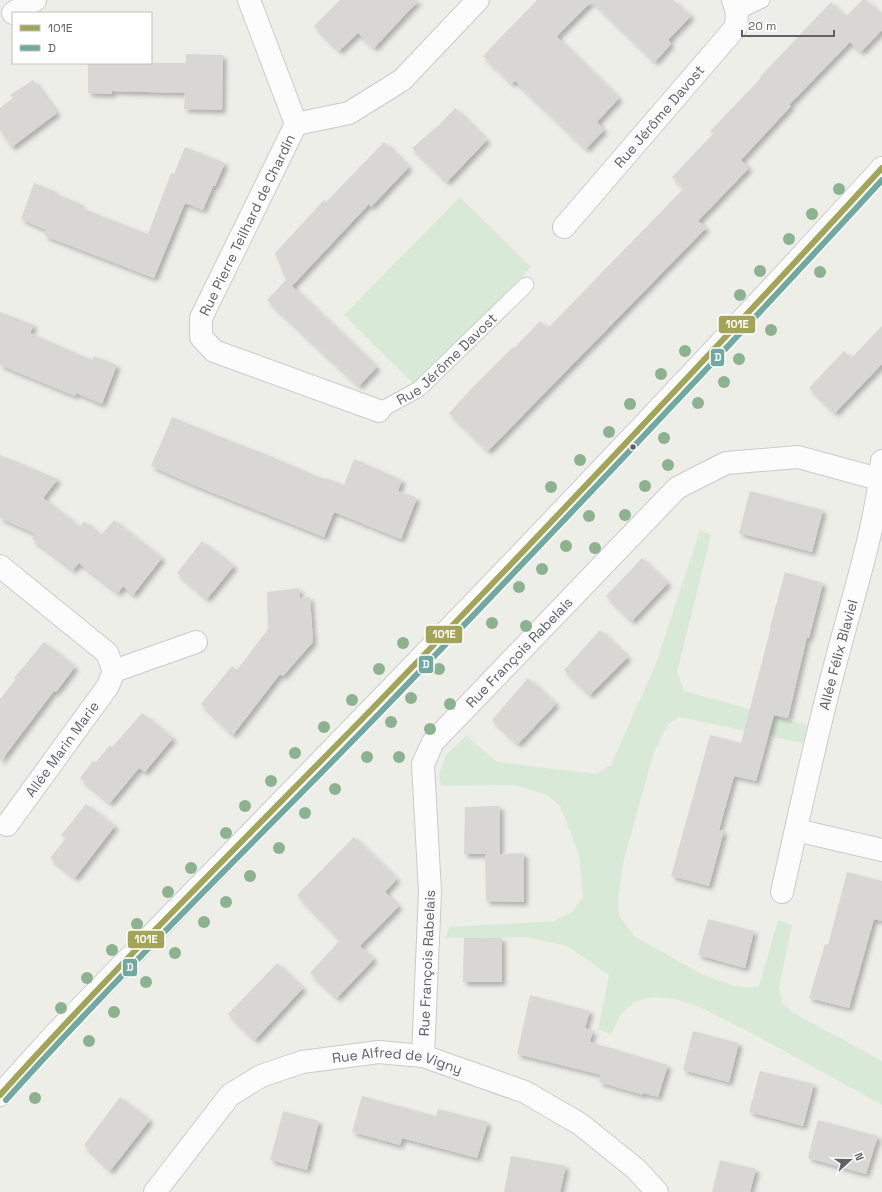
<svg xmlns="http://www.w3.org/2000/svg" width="882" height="1192" font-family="'Space Grotesk',sans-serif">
  <defs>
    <filter id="shadow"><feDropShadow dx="3.5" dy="3.5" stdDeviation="2" flood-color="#0004"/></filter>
  </defs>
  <rect width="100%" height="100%" fill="#eeeee9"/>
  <g fill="#d8e9d8">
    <polygon points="460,197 531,267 415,385 344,315"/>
    <polygon points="700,530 711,535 677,672 684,691 807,725 803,743 679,717 668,724 654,752 624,859 618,899 619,915 634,936 701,974 734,986 748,988 759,986 778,920 792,925 779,988 782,1002 792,1012 882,1061 882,1105 757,1036 700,1007 676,999 654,997 636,1001 621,1014 611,1034 598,1030 609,975 567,946 527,937 446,938 449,927 554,921 571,913 583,897 579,855 560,806 547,795 515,785 441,786 439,775 446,755 467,735 476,744 497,762 596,774 611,765 655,666"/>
  </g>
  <g fill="#d8d7d4" filter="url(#shadow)">
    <polygon points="340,0 419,0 374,48 358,33 339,51 314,26"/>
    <polygon points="537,0 673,0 691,16 668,40 671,44 655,62 592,1 559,34 557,37 619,98 597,122 604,130 586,149 515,81 512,84 483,56"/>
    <polygon points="862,0 866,0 882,15 882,30 861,52 850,42 789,105 791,106 741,160 749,168 698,221 706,228 488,451 449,413 472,388 513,347 514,348 540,321 548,328 684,188 672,177 713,134 710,131 761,78 760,77 831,2 845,17"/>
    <polygon points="186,54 223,55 222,110 184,109 185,93 112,91 112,94 88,93 88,63 186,63"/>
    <polygon points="33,80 57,113 12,147 0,130 0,108 13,98 10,95"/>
    <polygon points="455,108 487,140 447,182 412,148 440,124"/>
    <polygon points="384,142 409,167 371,207 369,204 292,286 377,367 359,386 267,300 286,280 275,253 324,200 326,202"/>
    <polygon points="185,147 225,163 215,186 213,186 203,210 185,203 154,278 45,236 46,230 21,219 34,183 54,191 54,193 81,204 79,207 148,234 171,173 174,174"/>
    <polygon points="0,312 34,325 30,333 92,360 94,356 117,365 102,404 76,393 75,396 0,365"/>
    <polygon points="882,326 882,364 835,413 809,388 844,351 851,358"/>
    <polygon points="172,417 226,439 270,456 326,480 326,478 344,485 354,459 402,480 398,491 417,498 401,539 334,512 324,537 196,486 151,466"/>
    <polygon points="0,455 58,479 43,498 80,527 84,521 101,535 114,520 162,558 133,595 123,586 118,593 79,563 73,570 32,539 36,534 0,518"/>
    <polygon points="750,491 823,510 812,552 739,533"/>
    <polygon points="202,541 234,566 207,599 177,573"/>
    <polygon points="642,558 668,583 632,621 606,596"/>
    <polygon points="785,572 823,583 809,638 807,637 788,718 774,715 756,781 734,776 719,830 724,831 709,886 671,876 710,735 741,743 771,627 770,627"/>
    <polygon points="299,588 300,598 310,597 313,642 283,676 280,674 233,735 201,704 232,666 237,670 268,629 267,592"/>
    <polygon points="600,630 628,657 590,695 564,670"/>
    <polygon points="44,642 75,667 56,692 54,691 0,762 0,699 16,679 14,678"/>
    <polygon points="528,678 556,704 518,744 492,720"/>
    <polygon points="142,713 173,738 145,772 139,768 110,803 80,778 93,761 96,762 110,745 112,747"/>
    <polygon points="86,804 115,826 75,878 50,858 66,838 61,835"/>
    <polygon points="500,806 500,854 524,853 524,902 486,901 485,854 496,854 464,854 465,807"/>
    <polygon points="354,837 397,879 385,892 399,906 360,946 374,959 337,998 310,973 340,940 297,895"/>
    <polygon points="847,872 882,881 882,921 874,919 849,1008 809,998 825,944 828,945"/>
    <polygon points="708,919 754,931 745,968 698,955"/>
    <polygon points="464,938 502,938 502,982 463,982"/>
    <polygon points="277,963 303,988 255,1040 228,1014"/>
    <polygon points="530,995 590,1011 585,1028 593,1031 590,1042 668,1065 658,1097 643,1093 643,1095 599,1082 601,1075 517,1054"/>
    <polygon points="693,1031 739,1043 729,1082 683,1070"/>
    <polygon points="760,1071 814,1084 803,1126 749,1112"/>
    <polygon points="362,1096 436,1116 438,1109 488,1122 477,1158 402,1138 400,1145 352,1132"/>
    <polygon points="120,1097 150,1120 110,1171 84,1145"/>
    <polygon points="283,1111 319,1121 307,1170 270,1160"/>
    <polygon points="818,1120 878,1136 866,1174 808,1158"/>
    <polygon points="511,1156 566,1166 560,1192 504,1192"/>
    <polygon points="720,1160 756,1169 750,1192 712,1192"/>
  </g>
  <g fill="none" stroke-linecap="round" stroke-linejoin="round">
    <g stroke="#cacaca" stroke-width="17">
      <g id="lane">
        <polyline points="737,12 762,0"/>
        <path id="s1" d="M379,411L419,389L526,285"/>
      </g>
    </g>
    <g stroke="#cacaca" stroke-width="24">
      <g id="street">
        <polyline points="249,0 296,124 201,318 201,337 214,351 379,411"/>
        <polyline points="13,13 35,0"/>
        <polyline points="296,124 349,113 402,80 478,0"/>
        <path id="s2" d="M564,227L736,27L737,12L733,0"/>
        <polyline points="0,566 107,653 114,671 108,686 7,825"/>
        <polyline points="114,671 196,642"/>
        <polyline points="796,830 882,850"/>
        <path id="s3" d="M782,892C799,816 815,740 835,665C852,599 876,528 882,461"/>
        <path id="s4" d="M423,1056L430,892L423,764L433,742L677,488L726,463L798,457L882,480"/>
        <path id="s5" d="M155,1192L230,1095L261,1076L302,1062L379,1052L423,1056L525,1092L580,1124L636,1169L657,1192"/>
      </g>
    </g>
    <g stroke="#cbcbcb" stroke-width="24">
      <path id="secondary" d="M0,1095L57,1032C335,747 614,463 882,168"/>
    </g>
    <use href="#lane" stroke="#fcfcfc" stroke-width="15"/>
    <use href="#street" stroke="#fcfcfc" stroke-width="22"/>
    <use href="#secondary" stroke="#fcfcfc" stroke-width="22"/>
    <g stroke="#fff" stroke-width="9">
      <path id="bus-1" d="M0,1095C119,963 246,838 370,711C543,532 714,351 882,168"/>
    </g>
    <g stroke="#fff" stroke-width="9">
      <path id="bus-2" d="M6,1100C124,969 251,845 374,719C545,541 715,362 882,180"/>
    </g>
    <use href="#bus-1" stroke="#a2a457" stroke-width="6"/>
    <use href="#bus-2" stroke="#71a8a0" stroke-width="6"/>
  </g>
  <g fill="#8cb290">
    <circle cx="839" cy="189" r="6"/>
    <circle cx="812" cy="214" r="6"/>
    <circle cx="789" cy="239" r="6"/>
    <circle cx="760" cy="271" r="6"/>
    <circle cx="820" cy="272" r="6"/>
    <circle cx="740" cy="295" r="6"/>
    <circle cx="771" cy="330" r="6"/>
    <circle cx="685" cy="351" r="6"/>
    <circle cx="739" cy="359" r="6"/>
    <circle cx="661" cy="374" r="6"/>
    <circle cx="724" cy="382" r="6"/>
    <circle cx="698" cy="403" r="6"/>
    <circle cx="630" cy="404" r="6"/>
    <circle cx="609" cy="432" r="6"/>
    <circle cx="664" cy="438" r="6"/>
    <circle cx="580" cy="460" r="6"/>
    <circle cx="668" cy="465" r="6"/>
    <circle cx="645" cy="486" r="6"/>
    <circle cx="551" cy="487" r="6"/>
    <circle cx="625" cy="515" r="6"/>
    <circle cx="589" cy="516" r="6"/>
    <circle cx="566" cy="546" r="6"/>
    <circle cx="595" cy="548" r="6"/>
    <circle cx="542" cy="569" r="6"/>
    <circle cx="519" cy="587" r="6"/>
    <circle cx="492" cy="623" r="6"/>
    <circle cx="526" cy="626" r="6"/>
    <circle cx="403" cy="643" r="6"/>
    <circle cx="379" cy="669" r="6"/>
    <circle cx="439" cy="669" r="6"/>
    <circle cx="411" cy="698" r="6"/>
    <circle cx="352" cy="700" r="6"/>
    <circle cx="450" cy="704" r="6"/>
    <circle cx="391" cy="722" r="6"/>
    <circle cx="324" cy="727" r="6"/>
    <circle cx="430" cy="729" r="6"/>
    <circle cx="295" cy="753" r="6"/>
    <circle cx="367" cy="757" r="6"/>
    <circle cx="399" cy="757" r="6"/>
    <circle cx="271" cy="781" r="6"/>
    <circle cx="335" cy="789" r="6"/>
    <circle cx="245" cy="806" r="6"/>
    <circle cx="305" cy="813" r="6"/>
    <circle cx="226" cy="833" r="6"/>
    <circle cx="279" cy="848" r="6"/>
    <circle cx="191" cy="868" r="6"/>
    <circle cx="250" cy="876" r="6"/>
    <circle cx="168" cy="892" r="6"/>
    <circle cx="226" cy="902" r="6"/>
    <circle cx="204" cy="922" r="6"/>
    <circle cx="137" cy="924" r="6"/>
    <circle cx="112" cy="950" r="6"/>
    <circle cx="175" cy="953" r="6"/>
    <circle cx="87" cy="978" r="6"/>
    <circle cx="146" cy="982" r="6"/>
    <circle cx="61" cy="1008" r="6"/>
    <circle cx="114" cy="1012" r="6"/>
    <circle cx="89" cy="1041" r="6"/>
    <circle cx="35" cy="1098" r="6"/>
  </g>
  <circle fill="#5f6166" stroke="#fff" stroke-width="1.5" cx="633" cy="447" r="3.5"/>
  <g text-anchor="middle" stroke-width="3.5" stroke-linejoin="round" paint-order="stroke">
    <g font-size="14" fill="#5f6166" stroke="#fff">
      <text dy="5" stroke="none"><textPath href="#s2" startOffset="146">Rue Jérôme Davost</textPath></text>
      <text transform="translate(247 225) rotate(-64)" y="5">Rue Pierre Teilhard de Chardin</text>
      <text dy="5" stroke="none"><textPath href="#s1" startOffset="86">Rue Jérôme Davost</textPath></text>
      <text dy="5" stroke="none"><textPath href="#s4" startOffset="441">Rue François Rabelais</textPath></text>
      <text dy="5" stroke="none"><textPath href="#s3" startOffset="244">Allée Félix Blaviel</textPath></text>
      <text transform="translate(62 749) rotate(-54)" y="5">Allée Marin Marie</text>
      <text dy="5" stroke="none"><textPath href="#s4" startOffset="93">Rue François Rabelais</textPath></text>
      <text dy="5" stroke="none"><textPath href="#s5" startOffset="299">Rue Alfred de Vigny</textPath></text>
    </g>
  </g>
  <g stroke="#fff" stroke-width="1.5">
    <rect x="718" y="315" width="38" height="19" rx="4" fill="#a2a457"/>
    <rect x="710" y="348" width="15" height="19" rx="4" fill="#71a8a0"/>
    <rect x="425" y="625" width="38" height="19" rx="4" fill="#a2a457"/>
    <rect x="418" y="655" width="16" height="19" rx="4" fill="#71a8a0"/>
    <rect x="127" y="930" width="38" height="19" rx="4" fill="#a2a457"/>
    <rect x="122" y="958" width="16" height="19" rx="4" fill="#71a8a0"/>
  </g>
  <g font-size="11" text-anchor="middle" font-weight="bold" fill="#fff">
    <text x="737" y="328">101E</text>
    <text x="718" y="361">D</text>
    <text x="444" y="638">101E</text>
    <text x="426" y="668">D</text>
    <text x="146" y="943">101E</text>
    <text x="130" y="971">D</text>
  </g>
  <rect x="12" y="12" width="140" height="52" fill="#ffffff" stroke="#bfc0c2"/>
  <rect x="20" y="25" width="20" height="6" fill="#a2a457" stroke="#bfc0c2"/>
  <text x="48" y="32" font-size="12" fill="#5f6166">101E</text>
  <rect x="20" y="45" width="20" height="6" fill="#71a8a0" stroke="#bfc0c2"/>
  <text x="48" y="52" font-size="12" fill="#5f6166">D</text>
  <g transform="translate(850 1160) rotate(69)" stroke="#ffffff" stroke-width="3" paint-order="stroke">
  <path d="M0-3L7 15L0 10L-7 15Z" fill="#5f6166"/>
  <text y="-6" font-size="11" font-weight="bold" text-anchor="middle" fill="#5f6166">N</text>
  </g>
  <path d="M742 30v6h92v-6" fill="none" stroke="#5f6166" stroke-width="2"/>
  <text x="748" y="30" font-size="12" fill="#5f6166" stroke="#ffffff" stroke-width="3" paint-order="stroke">20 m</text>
</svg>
